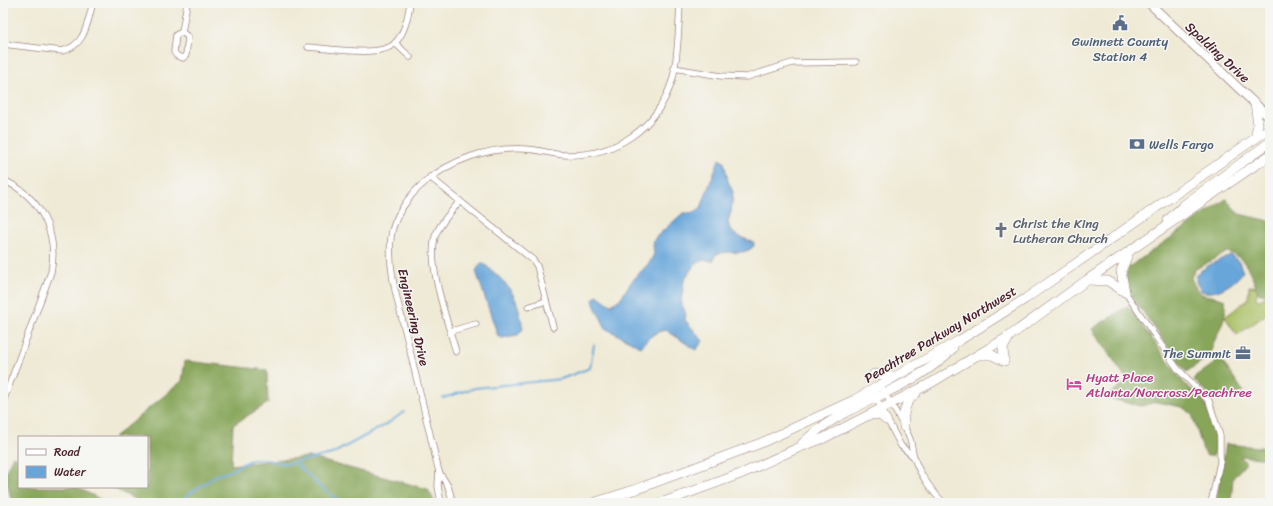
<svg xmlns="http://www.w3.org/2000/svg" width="1273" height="506" font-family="Sriracha,sans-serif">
  <rect width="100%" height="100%" fill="#f6f6f2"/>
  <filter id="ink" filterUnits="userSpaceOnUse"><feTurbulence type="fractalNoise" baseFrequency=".025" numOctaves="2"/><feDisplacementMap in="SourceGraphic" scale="8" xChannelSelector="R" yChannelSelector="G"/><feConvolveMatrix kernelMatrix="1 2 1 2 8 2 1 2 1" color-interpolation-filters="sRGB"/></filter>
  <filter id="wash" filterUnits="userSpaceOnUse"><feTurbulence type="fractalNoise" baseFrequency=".012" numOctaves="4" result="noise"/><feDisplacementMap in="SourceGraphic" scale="16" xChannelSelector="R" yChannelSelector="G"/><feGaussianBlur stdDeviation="0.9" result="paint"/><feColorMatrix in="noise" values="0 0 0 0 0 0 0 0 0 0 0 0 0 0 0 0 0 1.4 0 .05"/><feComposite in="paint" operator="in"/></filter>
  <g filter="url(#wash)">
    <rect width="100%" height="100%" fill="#efead5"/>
    <polygon fill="#aac065" stroke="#7a7048" points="1249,286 1258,287 1256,299 1260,300 1267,295 1270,300 1270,306 1267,308 1267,314 1237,335 1225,317 1248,299"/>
    <g fill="#87a65a" stroke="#686242">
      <path d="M1226,199L1239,214L1270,221V296L1258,293C1252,276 1246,256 1227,252L1194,270L1191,278C1201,302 1206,292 1225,300C1229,321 1213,336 1210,356L1186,372L1131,295L1124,281L1129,267Z"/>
      <polygon points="1128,306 1184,383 1204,400 1215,431 1216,450 1213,456 1207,456 1203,450 1192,414 1182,407 1156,402 1141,406 1111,399 1108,395 1128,381 1092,329"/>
      <path d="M1221,359L1243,391C1222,404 1210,398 1194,380L1195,377Z"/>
      <polygon points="185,361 267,370 268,403 233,425 231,465 308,457 428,489 435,503 142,503 111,487 147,487 147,437 114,437 182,381"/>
      <polygon points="1226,444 1270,448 1270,459 1240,456 1246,463 1233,478 1231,503 1216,503"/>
      <polygon points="13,456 19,459 19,487 76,487 108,503 12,503 5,473"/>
    </g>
    <g fill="#68a6da" stroke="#596282">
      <path d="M719,159L724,162L728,181L733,192L731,212L728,221L729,227L734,234L754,243V246C744,257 726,249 715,255L713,261L704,260L695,264L684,280L681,302L686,314L685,320L703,341L696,350L666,330C654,332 649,337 641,347L605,328C602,318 595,310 593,300L597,295L611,305L620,299L632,281L650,262L654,254L653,244L655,238L683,213H694L701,208Z"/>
      <path d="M1231,255L1239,262L1243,272C1234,284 1216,296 1201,291L1196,282V274L1211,264Z"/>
      <path d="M481,263C488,266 492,271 498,276C516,293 519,306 523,329L518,335L502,338L498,336L476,271Z"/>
    </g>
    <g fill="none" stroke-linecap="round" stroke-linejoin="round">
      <g stroke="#68a6da" stroke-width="2">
        <polyline points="443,398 475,388 561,379 590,368 594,345"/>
        <polyline points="295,463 323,489 343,503"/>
        <polyline points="176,503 217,475 230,471 251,460 262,459 287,464 332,454 387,424 404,412"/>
      </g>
    </g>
  </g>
  <g filter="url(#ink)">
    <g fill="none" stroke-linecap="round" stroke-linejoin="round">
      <g stroke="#9c8480" stroke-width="7">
        <g id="minor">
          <polygon points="182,32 188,37 186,55 183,58 177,56 174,52 176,35"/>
          <polyline points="182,32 187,3"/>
          <polyline points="395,43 410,57"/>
          <path d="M3,44L62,51C86,46 87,22 93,3"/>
          <path d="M308,47C327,48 382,58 395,43C405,33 408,16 410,3"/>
          <polyline points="674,68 721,76 747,77 792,63 856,62"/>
          <polyline points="430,177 533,260 537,266 553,327"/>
          <path d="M3,180C40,196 59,233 51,272L3,402"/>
          <polyline points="1125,292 1177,368 1209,401 1220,436 1220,462 1211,503"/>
          <polyline points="528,307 546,301"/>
          <polyline points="451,331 476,324"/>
          <path d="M456,352C448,323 427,265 435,237C439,224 451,212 460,201"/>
          <path d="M883,390C892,406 903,422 910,439C912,445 912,451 914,457C918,472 933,493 944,503"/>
          <polyline points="875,396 901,446 914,457"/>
          <polyline points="439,472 448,486 453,503"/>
          <path d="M441,503L438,486L439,472C429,430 419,389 409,347C401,311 387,274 391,237C393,218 409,195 424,183C450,160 489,147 524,149C539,149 553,155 567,155C616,156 657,128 672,81C678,62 679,23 680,3"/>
        </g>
      </g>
      <g stroke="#9c8480" stroke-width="10">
        <polyline id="secondary" points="1149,3 1270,118"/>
      </g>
      <g stroke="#9c8480" stroke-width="10">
        <g id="trunk">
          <polyline points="1255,139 1258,125 1255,103"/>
          <polyline points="1168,220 1184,205 1270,142"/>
          <polyline points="1088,280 1108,281 1125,292"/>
          <polyline points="1125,292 1121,271 1128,254"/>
          <polyline points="979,355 992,355 1004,361"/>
          <polyline points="1004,361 1003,348 1009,337"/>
          <polyline points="874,374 895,376"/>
          <polyline points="871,415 879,414 886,420"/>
          <path d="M904,427C903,413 904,403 916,393"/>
          <path d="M802,444C844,401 911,393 953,348"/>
          <polyline points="593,503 637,489 761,443 854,400 960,340 1025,299 1270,128"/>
          <polyline points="661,503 743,473 800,447 824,438 931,383 1011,335 1087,280 1270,155"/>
        </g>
      </g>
      <use href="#minor" stroke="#fff" stroke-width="5.5"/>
      <use href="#secondary" stroke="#fff" stroke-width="8"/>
      <use href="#trunk" stroke="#fff" stroke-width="9"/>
    </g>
  </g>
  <defs>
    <g id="civic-bare" transform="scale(1.2)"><path d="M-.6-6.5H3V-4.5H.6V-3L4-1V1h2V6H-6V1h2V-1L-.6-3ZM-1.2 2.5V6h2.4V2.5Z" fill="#5c6f8a" stroke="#f6f6f2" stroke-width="2.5" paint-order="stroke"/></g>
    <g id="bank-bare" transform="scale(1.2)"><path d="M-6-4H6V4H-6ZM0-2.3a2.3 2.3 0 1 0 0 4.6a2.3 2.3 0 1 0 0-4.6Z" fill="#5c6f8a" stroke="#f6f6f2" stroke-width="2.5" paint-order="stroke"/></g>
    <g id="church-bare" transform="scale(1.2)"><path d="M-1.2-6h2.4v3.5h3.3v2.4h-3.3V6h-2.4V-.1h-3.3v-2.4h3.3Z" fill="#6b7280" stroke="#f6f6f2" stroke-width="2.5" paint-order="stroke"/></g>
    <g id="office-bare" transform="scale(1.2)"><path d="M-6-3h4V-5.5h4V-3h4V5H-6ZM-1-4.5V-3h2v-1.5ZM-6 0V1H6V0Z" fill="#5c6f8a" stroke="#f6f6f2" stroke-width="2.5" paint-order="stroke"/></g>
    <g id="hotel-bare" transform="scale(1.2)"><path d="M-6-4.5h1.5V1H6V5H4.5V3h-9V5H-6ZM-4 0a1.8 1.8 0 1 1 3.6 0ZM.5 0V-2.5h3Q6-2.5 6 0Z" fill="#d1479c" stroke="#f6f6f2" stroke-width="2.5" paint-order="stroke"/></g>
  </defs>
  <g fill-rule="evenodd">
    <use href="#civic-bare" x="1120" y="23"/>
    <use href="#bank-bare" x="1137" y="144"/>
    <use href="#church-bare" x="1001" y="230"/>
    <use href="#office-bare" x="1243" y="353"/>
    <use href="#hotel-bare" x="1074" y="384"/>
  </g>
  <g text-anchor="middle" stroke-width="3" stroke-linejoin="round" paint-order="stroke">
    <g font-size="13" fill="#4e5e75" stroke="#f6f6f2">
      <text x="1120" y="46">Gwinnett County<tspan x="1120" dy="15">Station 4</tspan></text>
      <text x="1149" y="149" text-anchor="start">Wells Fargo</text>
      <text x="1231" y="358" text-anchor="end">The Summit</text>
    </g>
    <g font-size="13" fill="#4a1f2b" stroke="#f6f6f2">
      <text transform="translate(1218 52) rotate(43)" y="5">Spalding Drive</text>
      <text transform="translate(414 317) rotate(77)" y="5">Engineering Drive</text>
      <text transform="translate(940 334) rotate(-31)" y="5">Peachtree Parkway Northwest</text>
    </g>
    <g font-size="13" fill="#5b616d" stroke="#f6f6f2" text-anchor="start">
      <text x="1013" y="228">Christ the King<tspan x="1013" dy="15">Lutheran Church</tspan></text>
    </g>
    <g font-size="13" fill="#b23c85" stroke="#f6f6f2" text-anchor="start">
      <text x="1086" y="382">Hyatt Place<tspan x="1086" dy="15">Atlanta/Norcross/Peachtree</tspan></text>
    </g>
  </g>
  <rect width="1273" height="506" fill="none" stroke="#f6f6f2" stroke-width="16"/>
  <rect x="18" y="436" width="130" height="52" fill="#f6f6f2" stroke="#b1a0a2"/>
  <rect x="26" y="449" width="20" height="6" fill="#ffffff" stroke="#b1a0a2"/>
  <text x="54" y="456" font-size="12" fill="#4a1f2b">Road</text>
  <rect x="26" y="466" width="20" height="12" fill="#68a6da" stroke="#b1a0a2"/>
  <text x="54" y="476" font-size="12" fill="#4a1f2b">Water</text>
</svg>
